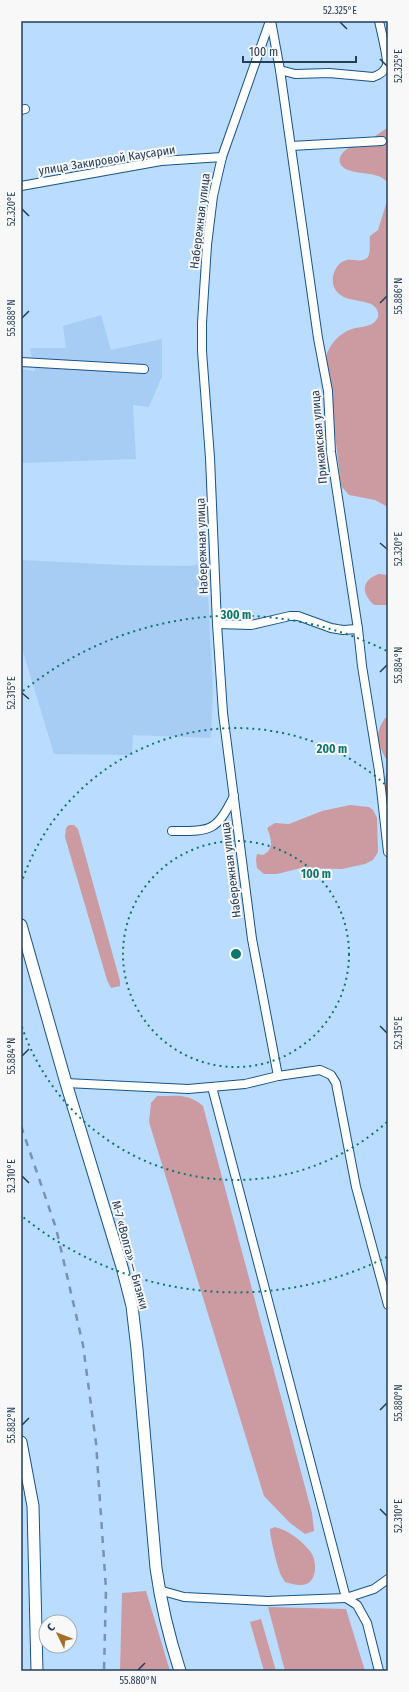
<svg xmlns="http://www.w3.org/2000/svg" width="409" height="1692" font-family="'Fira Sans Condensed',sans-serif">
  <rect width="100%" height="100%" fill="#b9dcff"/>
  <g fill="#a7cdf4">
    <polygon points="101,315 111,350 162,339 162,376 149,407 133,405 136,459 21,463 21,369 35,371 30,348 66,348 63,326"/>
    <polygon points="21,560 121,565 189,566 199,564 202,597 208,597 213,689 211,738 133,735 132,755 54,754 21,645"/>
  </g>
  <g fill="#cc9ba2">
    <path d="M388,128V183C379,171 360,175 348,170C336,165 338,155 347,149C353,145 361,144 367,141C375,138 380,131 388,128Z"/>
    <path d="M388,198V507L375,500L349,495L341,486L326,357C329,345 339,333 352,329C361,326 371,328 377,319C381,313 375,304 368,303C356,299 340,301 334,287C330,277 336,262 347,260C354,259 363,263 368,257C371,252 369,241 370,236L378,230Z"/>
    <path d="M379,574L388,575V605H374C361,593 361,580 379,574Z"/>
    <path d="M385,718H388V762C378,744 373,737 385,718Z"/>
    <polygon points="388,769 388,814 383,784"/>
    <path d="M350,805L369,807L373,810L377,818L378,852L373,860L365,864L342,869L301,868L277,874H264L257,868L256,859L257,854L263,855C275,849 271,838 267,828L275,823L289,824L322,811Z"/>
    <polygon points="69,825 74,825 78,829 120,981 120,986 111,988 107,980 65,837 66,828"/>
    <path d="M157,1096C175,1096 189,1093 203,1106L312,1513L314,1531L305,1534L290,1523L264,1496L149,1122L151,1103Z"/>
    <path d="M275,1527C288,1530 301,1540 310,1551C318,1561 318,1586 300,1585C295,1585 290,1583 285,1582C283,1578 280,1575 279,1570C277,1564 269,1533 270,1529Z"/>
    <polygon points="146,1591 170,1671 120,1671 122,1593"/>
    <polygon points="268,1607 346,1609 365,1671 285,1671"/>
    <polygon points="261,1619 276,1671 264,1671 250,1622"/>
  </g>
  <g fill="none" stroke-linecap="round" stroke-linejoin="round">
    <g stroke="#195386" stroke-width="10">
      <g id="street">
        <polyline points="270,21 222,157 213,196 207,245 202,323 202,351 210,458 217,624 223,713 252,939 278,1076"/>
        <polyline points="271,21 280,70 318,338 328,391 331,452 358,629 362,666 379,771 388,852"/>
        <path d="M280,70L295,74L329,73L373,77C379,75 385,72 387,65C388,58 381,30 379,21"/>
        <polyline points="21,110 25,109"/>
        <polyline points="291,146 382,141"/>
        <polyline points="21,186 161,161 222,157"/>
        <polyline points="21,362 144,369"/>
        <polyline points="217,624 251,625 290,616 298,616 331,628 343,630 358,629"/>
        <path d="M172,831C211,831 216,832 234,796"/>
        <polyline points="66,1083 188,1089 245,1084 278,1076 320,1070 331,1075 336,1083 356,1187 388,1305"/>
        <polyline points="212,1087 346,1598"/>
        <polyline points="159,1590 184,1597 267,1601 346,1598 374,1589 388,1579"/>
        <polyline points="346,1598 357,1605 367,1623 379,1671"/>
      </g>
    </g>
    <g stroke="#195386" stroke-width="13">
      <g id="secondary">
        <path d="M21,925L66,1083L122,1267L132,1306L137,1349L156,1568C161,1604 169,1637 180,1671"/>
        <polyline points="21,1442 33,1506 37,1671"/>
      </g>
    </g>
    <use href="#street" stroke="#fff" stroke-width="8"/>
    <use href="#secondary" stroke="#fff" stroke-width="11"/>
    <polyline stroke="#7694b2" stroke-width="2.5" stroke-dasharray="7 7" stroke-linecap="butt" points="21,1126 56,1228 83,1345 96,1443 106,1589 104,1671"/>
  </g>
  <path fill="none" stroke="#253d55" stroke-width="1.5" d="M340,22L347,29M380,59L387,66M22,209L29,216M380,303L387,296M22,318L29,311M380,543L387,549M380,672L387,665M22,693L29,699M380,1026L387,1033M22,1056L29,1049M22,1176L29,1183M380,1410L387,1403M22,1425L29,1418M380,1509L387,1516M138,1670L145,1663"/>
  <g fill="none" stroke="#0f766e" stroke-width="2" stroke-dasharray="2 4">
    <circle cx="236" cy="954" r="113"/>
    <path d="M387 1122A226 226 0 0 1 21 1024M21 884A226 226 0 0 1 387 786"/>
    <path d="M387 1257A339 339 0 0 1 23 1217M23 691A339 339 0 0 1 387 651"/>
  </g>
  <g text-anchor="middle" stroke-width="4" stroke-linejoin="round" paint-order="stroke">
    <g font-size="12" fill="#253d55" stroke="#f8f8f8">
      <text transform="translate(107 160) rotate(-9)" y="4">улица Закировой Каусарии</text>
      <text transform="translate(200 221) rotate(-83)" y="4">Набережная улица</text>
      <text transform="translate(319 437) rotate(-95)" y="4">Прикамская улица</text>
      <text transform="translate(202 546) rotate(-92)" y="4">Набережная улица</text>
      <text transform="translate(231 870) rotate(-97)" y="4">Набережная улица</text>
      <text transform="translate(130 1255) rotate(75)" y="4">М-7 «Волга» — Бизяки</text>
    </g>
  </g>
  <circle cx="236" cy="954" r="6" fill="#0f766e" stroke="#f8f8f8" stroke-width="2"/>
  <g font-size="12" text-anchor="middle" font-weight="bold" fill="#0f766e" stroke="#f8f8f8" stroke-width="4" stroke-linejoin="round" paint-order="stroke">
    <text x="236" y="619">300 m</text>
    <text x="332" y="753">200 m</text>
    <text x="316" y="878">100 m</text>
  </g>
  <rect width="409" height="1692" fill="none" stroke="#f8f8f8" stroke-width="44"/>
  <g transform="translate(58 1634) rotate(313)"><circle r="19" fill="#f8f8f8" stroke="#a4adb7"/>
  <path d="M0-3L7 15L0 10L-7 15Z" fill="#a56f2a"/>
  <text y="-6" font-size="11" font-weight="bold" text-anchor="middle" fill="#253d55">С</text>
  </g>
  <path d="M243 56v6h113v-6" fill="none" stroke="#253d55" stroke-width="2"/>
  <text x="249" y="56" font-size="12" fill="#253d55" stroke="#f8f8f8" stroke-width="3" paint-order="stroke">100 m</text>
  <rect x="22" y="22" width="365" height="1648" fill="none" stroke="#253d55" stroke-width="1.5"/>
  <g font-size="10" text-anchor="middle" fill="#253d55">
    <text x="340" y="14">52.325°E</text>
    <text transform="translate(398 66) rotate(-90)" y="4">52.325°E</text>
    <text transform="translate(11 209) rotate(-90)" y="4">52.320°E</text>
    <text transform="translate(398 296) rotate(-90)" y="4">55.886°N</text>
    <text transform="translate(11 318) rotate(-90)" y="4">55.888°N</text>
    <text transform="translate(398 549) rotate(-90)" y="4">52.320°E</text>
    <text transform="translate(398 665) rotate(-90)" y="4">55.884°N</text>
    <text transform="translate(11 693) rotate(-90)" y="4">52.315°E</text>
    <text transform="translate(398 1033) rotate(-90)" y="4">52.315°E</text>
    <text transform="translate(11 1056) rotate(-90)" y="4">55.884°N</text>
    <text transform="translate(11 1176) rotate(-90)" y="4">52.310°E</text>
    <text transform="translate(398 1403) rotate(-90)" y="4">55.880°N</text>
    <text transform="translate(11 1425) rotate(-90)" y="4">55.882°N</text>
    <text transform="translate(398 1516) rotate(-90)" y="4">52.310°E</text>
    <text x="138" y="1684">55.880°N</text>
  </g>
</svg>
